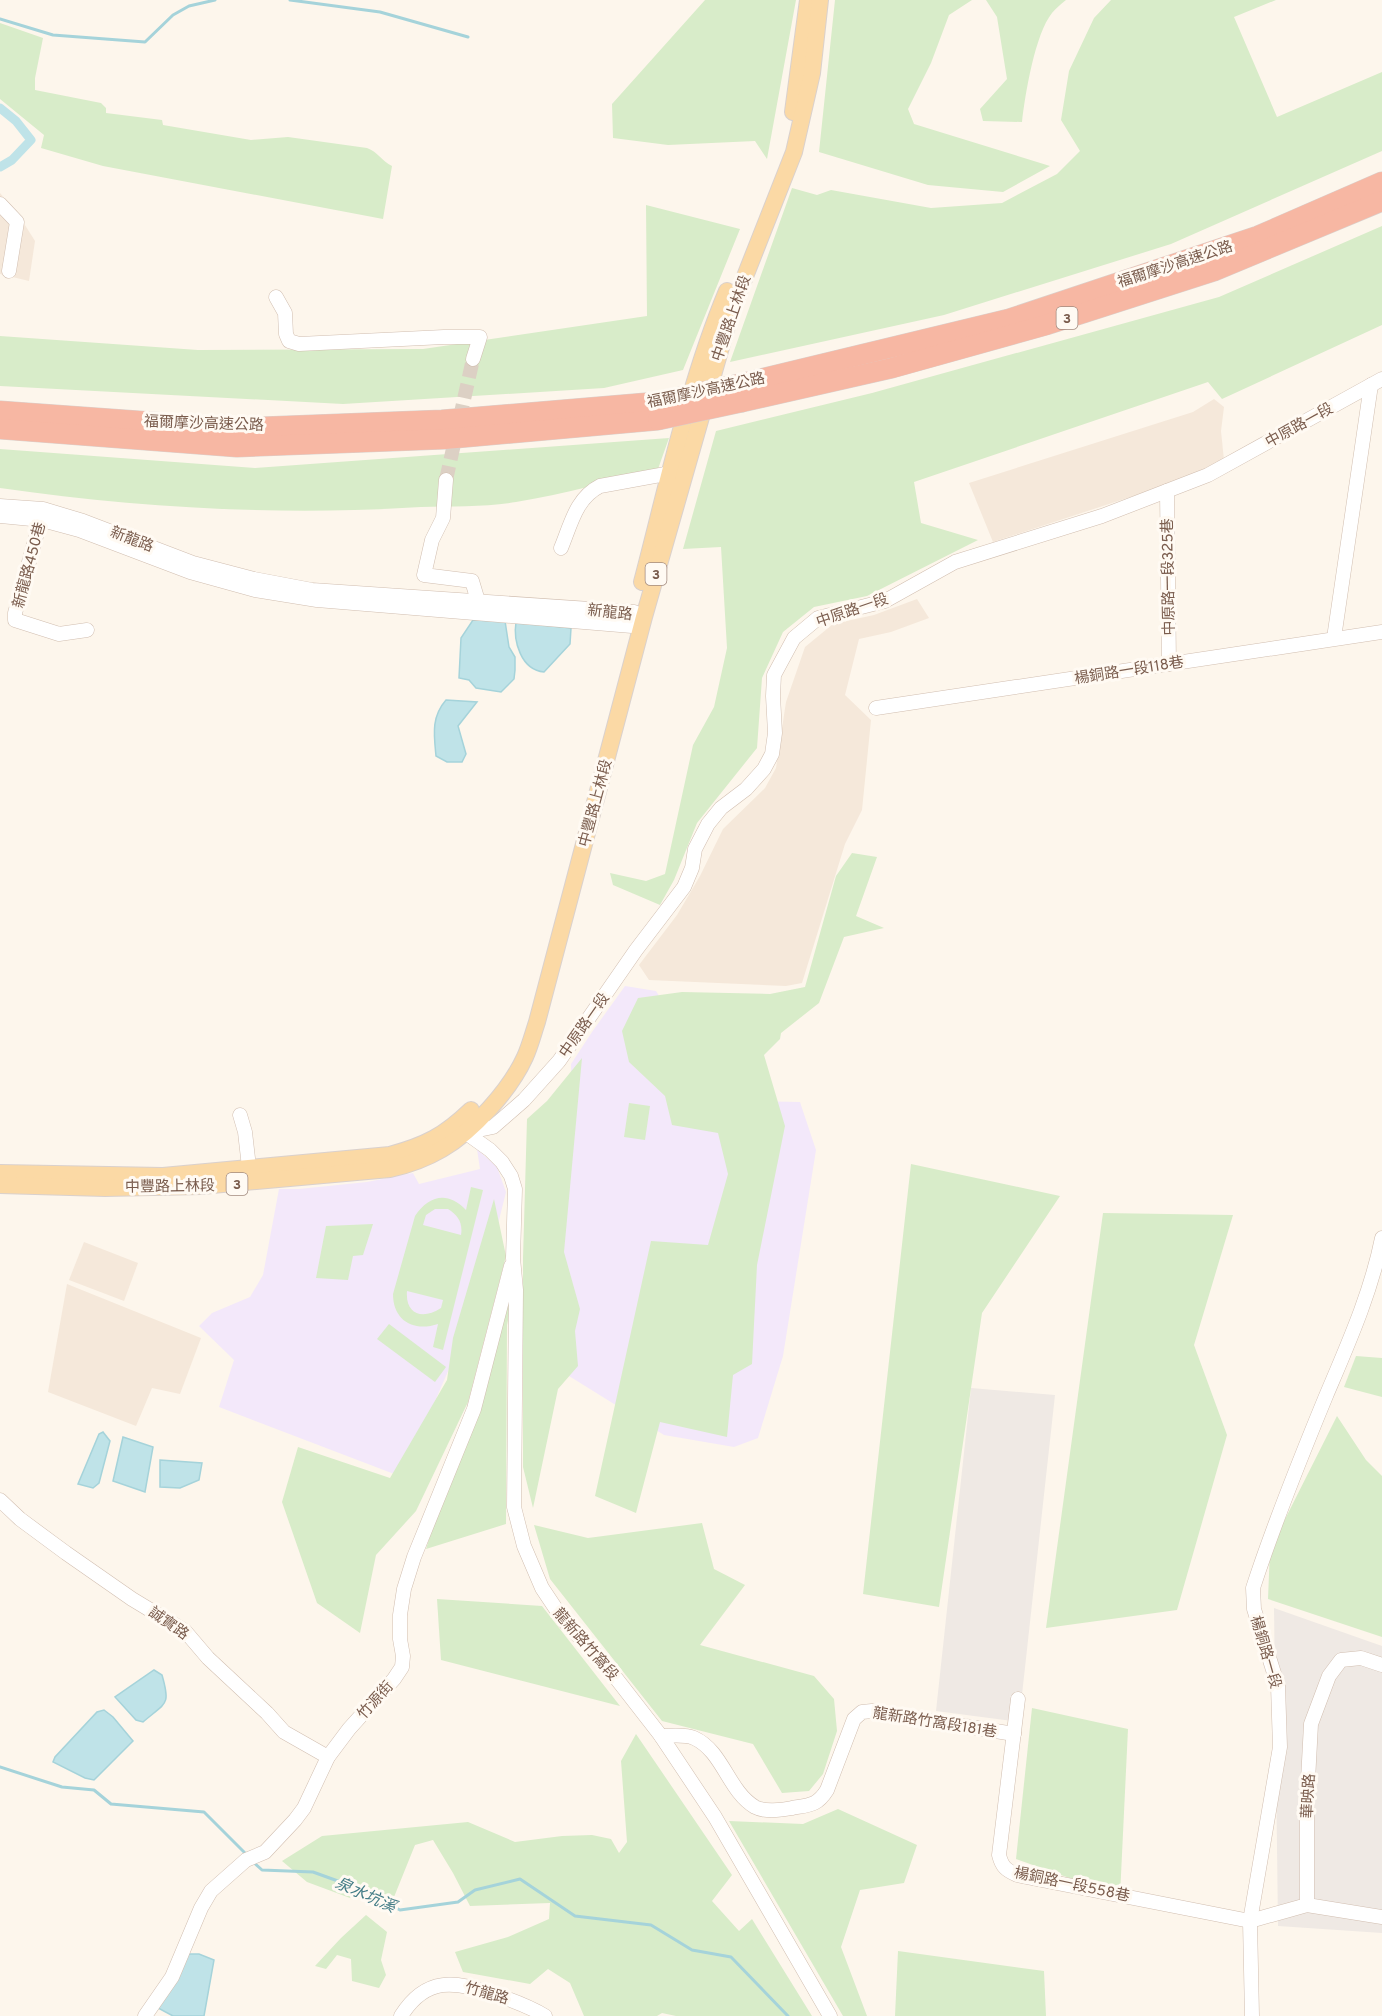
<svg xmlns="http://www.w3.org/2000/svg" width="1382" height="2016" font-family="Overpass,'Noto Sans TC',sans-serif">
  <rect width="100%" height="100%" fill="#fdf6ec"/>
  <g fill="#f5e8da">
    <polygon points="0,193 18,214 35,241 29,281 0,274"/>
    <polygon points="1214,399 1224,407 1221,431 1224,460 1164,486 993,542 969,483 1193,412"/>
    <polygon points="917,599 929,618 891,632 859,639 845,695 871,720 862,810 845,844 802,983 786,986 649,980 639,965 677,915 700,876 723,829 765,788 776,768 786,702 805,647 833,624 874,615"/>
    <polygon points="84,1242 138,1263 124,1301 69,1280"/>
    <polygon points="67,1284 201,1338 180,1394 152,1388 136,1426 48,1392"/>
  </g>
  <g fill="#efe9e4">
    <polygon points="971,1388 1055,1395 1019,1722 936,1711"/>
    <polygon points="1274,1608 1382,1646 1382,1933 1278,1926"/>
  </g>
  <g fill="#f3e8fa">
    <polygon points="625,986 656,991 676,1023 708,1100 800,1102 816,1150 783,1356 758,1438 734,1447 664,1435 569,1376 547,1292 572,1106 571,1064 592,1032"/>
    <polygon points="477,1149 497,1167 506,1192 479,1300 402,1477 219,1407 234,1360 199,1326 212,1313 250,1297 263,1275 279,1189 299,1189 367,1182 413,1173 419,1184 480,1169"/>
  </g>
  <g fill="#d8ecc9" fill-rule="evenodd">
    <polygon points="705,0 796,0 767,159 755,141 668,145 613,138 612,104"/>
    <polygon points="835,0 972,0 949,15 931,63 908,109 914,124 1050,166 1003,192 928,185 819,152"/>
    <path d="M986,0H1066C1061,4 1056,8 1052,13C1035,34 1025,95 1022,122L983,121L980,109L1007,79L997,17Z"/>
    <polygon points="1111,0 1276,0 1234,17 1277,117 1382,72 1382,151 1171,244 944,315 730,362 792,188 817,195 831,190 931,208 1002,203 1057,174 1080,151 1061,120 1069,71 1094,18"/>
    <path d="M0,23L43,38L35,78V90L101,103L106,108V113L162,120L163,125L251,140L288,137L367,148C378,152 382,161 392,166L383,219L103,166L41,148L44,135L0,99Z"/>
    <polygon points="646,205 740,229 683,370 604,388 343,404 0,386 0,336 198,350 423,349 647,316"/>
    <polygon points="1382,226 1382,325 1222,399 1208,382 914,482 921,523 978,540 867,596 814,607 783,632 762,678 757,748 697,823 674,880 660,905 613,885 610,873 646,881 665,874 693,745 714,707 727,648 721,547 683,549 716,431 872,393 1219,297"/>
    <path d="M669,438L658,469C612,481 564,494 516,502C486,507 453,506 421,507C281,516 139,508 0,488V449L255,468Z"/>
    <polygon points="852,853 877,857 856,916 884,928 844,937 819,1003 781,1033 780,1039 764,1055 785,1126 757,1265 752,1364 733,1375 727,1437 660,1422 636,1513 595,1496 651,1241 708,1245 728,1174 718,1133 672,1125 665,1096 629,1062 622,1031 638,998 682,992 770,994 805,987 836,876"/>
    <polygon points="582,1058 564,1252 580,1309 575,1331 578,1366 558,1389 533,1508 523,1467 523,1258 527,1119 547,1101"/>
    <polygon points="629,1103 650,1106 645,1140 624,1137"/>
    <polygon points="911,1164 1060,1196 982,1313 939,1607 863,1594"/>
    <path d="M471,1187L483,1190L443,1350L433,1347L438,1324C414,1332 393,1321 393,1294L415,1216C429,1195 448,1191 466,1210ZM448,1209C458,1215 463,1223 461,1235L423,1225L426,1215L435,1209ZM407,1291L443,1300L441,1308C423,1320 405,1315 407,1291Z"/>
    <polygon points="494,1199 506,1256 468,1402 416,1511 376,1555 360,1633 317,1603 282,1502 298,1447 390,1478 447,1380 453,1338"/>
    <polygon points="1103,1213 1233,1215 1194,1345 1227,1435 1177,1610 1046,1628"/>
    <polygon points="373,1224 363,1255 353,1256 348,1280 316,1278 326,1226"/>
    <polygon points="505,1293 513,1295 507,1325 506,1524 426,1549"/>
    <polygon points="389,1324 446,1367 435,1382 377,1339"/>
    <polygon points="1356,1356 1382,1358 1382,1397 1344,1387"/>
    <polygon points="1337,1416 1366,1460 1382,1476 1382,1637 1268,1599 1270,1549"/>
    <polygon points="702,1523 714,1569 745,1585 700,1645 814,1676 834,1699 837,1731 823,1774 809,1791 782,1793 753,1744 662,1721 550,1579 534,1525 588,1538"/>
    <polygon points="437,1599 542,1606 620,1706 441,1660"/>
    <polygon points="1032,1708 1128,1729 1120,1896 1016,1859"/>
    <polygon points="636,1734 732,1875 712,1901 739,1931 752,1919 812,2016 676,2016 662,2013 657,2016 584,2016 570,1983 548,1969 530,1984 463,1972 455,1952 508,1937 549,1919 550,1903 470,1906 453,1873 433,1840 415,1845 392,1902 350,1898 307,1882 282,1861 322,1836 468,1822 515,1842 562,1836 592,1835 611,1839 619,1853 627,1842 621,1761"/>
    <polygon points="838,1809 917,1845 904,1883 860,1890 841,1947 867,2016 843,2016 729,1821 803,1824"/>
    <polygon points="366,1915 387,1932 381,1960 386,1975 379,1988 352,1981 351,1959 337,1955 326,1969 315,1966 341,1938"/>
    <polygon points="898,1951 1044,1971 1046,2016 895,2016"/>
  </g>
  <g fill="#bfe3e8" stroke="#a5d3da" stroke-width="1.5">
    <polygon points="473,620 505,621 509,647 515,657 515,670 514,679 501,692 476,688 469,680 459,678 461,638"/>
    <path d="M516,622L571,628L570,644L544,672C521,670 513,641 516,622Z"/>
    <path d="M446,700L477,702L458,726L466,754L462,762H447L436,756C434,735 431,717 446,700Z"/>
    <polygon points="103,1432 110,1441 99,1483 93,1488 78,1484 99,1434"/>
    <polygon points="123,1437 153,1447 145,1492 113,1481"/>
    <polygon points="160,1460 202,1463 199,1480 180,1488 160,1487"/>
    <path d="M154,1670L162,1675C171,1706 166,1702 143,1722L136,1720L115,1697Z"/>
    <polygon points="104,1710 113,1717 133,1741 94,1780 85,1778 53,1762 55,1757 97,1712"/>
    <polygon points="188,1954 199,1954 214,1960 204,2016 173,2016 158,2008"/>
  </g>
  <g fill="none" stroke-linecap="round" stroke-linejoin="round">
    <g stroke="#a5d3da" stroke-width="3">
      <polyline points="290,0 380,12 468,37"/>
      <polyline points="0,19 53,35 145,42 173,15 189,6 215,0"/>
      <polyline points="0,1767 62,1787 94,1790 111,1804 204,1812 248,1856"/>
      <polyline points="252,1861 262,1870 313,1872 360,1889 400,1910 458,1902 475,1890 520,1879 575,1916 651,1925 692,1950 731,1957 788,2016"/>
    </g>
    <polyline stroke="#bfe3e8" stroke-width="9" points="0,108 16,121 31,140 12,160 0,167"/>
    <polyline stroke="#dcd0c4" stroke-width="14" stroke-dasharray="14 7" stroke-linecap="butt" points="446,480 473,359"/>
    <g stroke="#d1beb0" stroke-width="15">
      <g id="minor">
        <polyline points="0,204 17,222 9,271"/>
        <polyline points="276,297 285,313 286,334 289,341 299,344 444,337 480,337 473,359"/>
        <polyline points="446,480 443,518 432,540 424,575 472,581 478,601"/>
        <polyline points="1167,491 1169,664"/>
        <polyline points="0,506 43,509 83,521 193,563 254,579 312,590 634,612 644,617 632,626 317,600 255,590 190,572 79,530 42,520 0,516"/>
        <polyline points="43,511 15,613 15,620 59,634 87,630"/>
        <path d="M561,548C571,524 576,498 600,486L671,473"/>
        <polyline points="1334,638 1371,385"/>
        <polyline points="876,708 1382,632"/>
        <polyline points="240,1115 245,1132 249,1167"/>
        <polyline points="462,1130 490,1150 502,1162 511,1176 515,1189 513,1258 516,1290 514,1507 524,1546 542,1588 564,1621 605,1664 661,1736 715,1817 830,2016"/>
        <polyline points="464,1133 493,1127 524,1100 559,1061 636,950 684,887 692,868 695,849 708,824 721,808 746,789 764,769 772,754 775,733 773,696 774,675 794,638 818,618 885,601 955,562 1102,516 1208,475 1382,379"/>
        <polyline points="0,1500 20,1519 66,1553 132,1599 185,1631 208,1658 267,1713 284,1732 328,1757"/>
        <polyline points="1382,1665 1361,1658 1341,1660 1329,1676 1311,1724 1307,1799 1307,1905 1382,1917"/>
        <path d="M1018,1699L999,1855C1002,1867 1006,1870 1017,1875L1250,1921L1307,1905"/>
        <path d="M661,1736C671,1736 685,1734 694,1738C723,1751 728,1791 755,1807C764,1812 782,1810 792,1808C809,1805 817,1806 827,1790L854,1719L862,1712L872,1711L1014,1734"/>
        <polyline points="145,2016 172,1977 201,1908 211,1891 246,1860 265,1852 295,1820 304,1808 328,1757 349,1729 394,1679 402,1667 403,1656 400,1639 400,1615 404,1589 414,1557 474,1409 511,1266"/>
        <path d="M401,2016C426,1976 455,1981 494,1994C512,2000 529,2006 545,2016"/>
        <path d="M1252,2016L1250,1921L1280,1747L1278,1686L1254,1609L1253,1588C1274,1523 1300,1459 1326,1396C1348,1344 1371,1293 1382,1238"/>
      </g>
    </g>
    <g stroke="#dad1cd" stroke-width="18">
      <g id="major">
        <polyline points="793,112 808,0"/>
        <path d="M642,582C667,487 689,382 727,291"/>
        <path d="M0,1173L163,1176L390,1155C426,1145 444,1136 471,1110"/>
        <path d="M0,1185L105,1188L201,1186L390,1169C408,1165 425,1159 442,1149C473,1131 510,1090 525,1057C530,1046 533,1034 537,1022L644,617L731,312L794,152L812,73L820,0"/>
      </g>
    </g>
    <g stroke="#dad1cd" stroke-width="21">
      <g id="highway">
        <polyline points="744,383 1009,319 1258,236 1382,182"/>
        <polyline points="742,402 892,368 1046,325 1214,271 1382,201"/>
        <polyline points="0,411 236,428 442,420 657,402"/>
        <polyline points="0,429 237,447 445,439 658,420"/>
      </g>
    </g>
    <use href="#minor" stroke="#fff" stroke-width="14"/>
    <use href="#major" stroke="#fbd9a5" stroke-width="16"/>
    <use href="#highway" stroke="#f7b7a3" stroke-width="20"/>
    <g stroke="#dad1cd" stroke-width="21" stroke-linecap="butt">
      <g id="highway-bridge">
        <polyline points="657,402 744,383"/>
        <polyline points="658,420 742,402"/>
      </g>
    </g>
    <use href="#highway-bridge" stroke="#f7b7a3" stroke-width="20"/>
  </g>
  <g text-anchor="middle" stroke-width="6" stroke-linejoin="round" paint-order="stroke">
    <g fill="#fffaf3" stroke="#a28b7f" stroke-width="1.5">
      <rect x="1056.5" y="307" width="21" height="22" rx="4.5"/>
      <rect x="645.5" y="563" width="21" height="22" rx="4.5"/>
      <rect x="226.5" y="1173" width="21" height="22" rx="4.5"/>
    </g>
    <g font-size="14" font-weight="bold" fill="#7a5c4d">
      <text x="1067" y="323">3</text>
      <text x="656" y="579">3</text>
      <text x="237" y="1189">3</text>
    </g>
    <g font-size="15" fill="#7a5c4d" stroke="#fffaf3">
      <text transform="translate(1175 264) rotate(-18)" y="5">福爾摩沙高速公路</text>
      <text transform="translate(731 318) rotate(-71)" y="5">中豐路上林段</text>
      <text transform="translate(706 390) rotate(-12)" y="5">福爾摩沙高速公路</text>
      <text transform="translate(204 423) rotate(2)" y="5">福爾摩沙高速公路</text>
      <text transform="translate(1299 425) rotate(-29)" y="5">中原路一段</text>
      <text transform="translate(132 539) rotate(21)" y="5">新龍路</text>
      <text transform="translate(29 565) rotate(-75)" y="5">新龍路450巷</text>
      <text transform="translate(1168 577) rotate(-91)" y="5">中原路一段325巷</text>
      <text transform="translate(852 610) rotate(-19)" y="5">中原路一段</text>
      <text transform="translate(610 612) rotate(6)" y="5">新龍路</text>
      <text transform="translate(1129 670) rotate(-9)" y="5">楊銅路一段118巷</text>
      <text transform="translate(595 803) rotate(-75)" y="5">中豐路上林段</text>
      <text transform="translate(584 1025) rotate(-55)" y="5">中原路一段</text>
      <text transform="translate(170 1186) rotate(-1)" y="5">中豐路上林段</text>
      <text transform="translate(169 1623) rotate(35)" y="5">誠實路</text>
      <text transform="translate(586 1644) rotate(49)" y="5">龍新路竹窩段</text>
      <text transform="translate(1266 1652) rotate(74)" y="5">楊銅路一段</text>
      <text transform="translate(375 1700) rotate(-48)" y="5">竹源街</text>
      <text transform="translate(935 1722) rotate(9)" y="5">龍新路竹窩段181巷</text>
      <text transform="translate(1308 1796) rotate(-87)" y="5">華映路</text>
      <text transform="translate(1072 1884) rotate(12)" y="5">楊銅路一段558巷</text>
      <text transform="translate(487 1993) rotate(16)" y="5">竹龍路</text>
    </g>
    <g font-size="16" font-style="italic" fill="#437c86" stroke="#fffaf3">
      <text transform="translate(366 1894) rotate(24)" y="6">泉水坑溪</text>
    </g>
  </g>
</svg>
